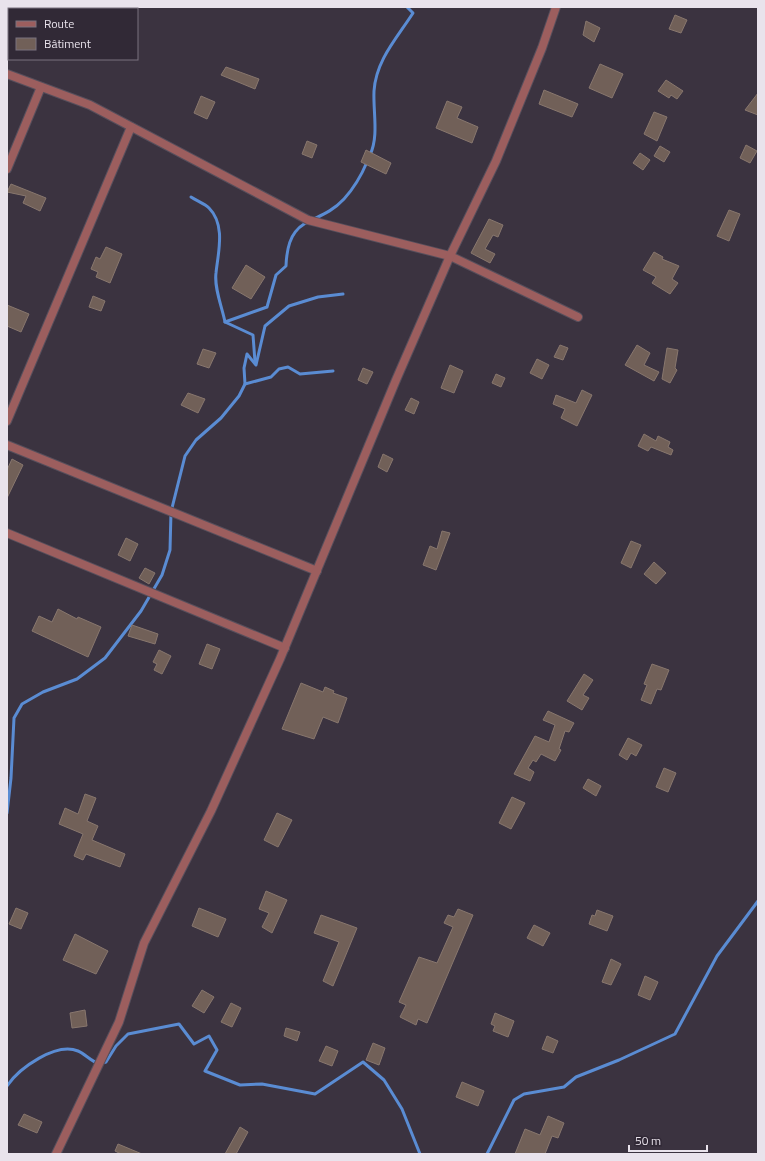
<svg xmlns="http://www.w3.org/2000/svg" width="765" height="1161" font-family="'Titillium Web',sans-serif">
  <rect width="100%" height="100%" fill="#3b3340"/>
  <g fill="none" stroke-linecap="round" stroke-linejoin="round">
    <g stroke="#5a8cd3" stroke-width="3">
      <path d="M370,155C379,136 373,112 374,91C376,60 397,38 413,13L407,7"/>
      <path d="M191,197C197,201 205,204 209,208C226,225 218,253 216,273C214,288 222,307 225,322"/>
      <path d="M255,362L253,335L225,322L267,307L276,275L286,266C288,212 317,228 344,199C353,189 362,174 367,162"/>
      <polyline points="245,384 271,377 279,369 288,367 300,374 333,371"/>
      <polyline points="7,813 11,778 14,718 22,704 43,692 77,679 105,658 141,611 162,575 170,550 171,512 185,456 196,440 221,418 239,396 245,384 244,368 247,354 256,365 265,326 289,306 318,297 343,294"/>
      <path d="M7,1086C19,1068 56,1042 78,1051C85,1054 91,1061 99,1064L106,1062L116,1046L128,1034L179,1024L194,1044L209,1036L217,1050L205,1071L240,1085L262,1084L315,1094L363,1062L384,1080L402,1109L420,1154"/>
      <polyline points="487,1154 514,1100 524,1094 564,1087 576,1077 619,1060 675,1034 717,956 758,901"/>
    </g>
  </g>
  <g fill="#716058" stroke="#88776e">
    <polygon points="675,15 687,20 681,33 669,29"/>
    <polygon points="586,21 600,28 594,42 583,35"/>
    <polygon points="600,64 623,74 612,98 589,88"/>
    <polygon points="226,67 259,79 255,89 221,75"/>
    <polygon points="666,80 683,91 677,99 671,95 669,98 658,91"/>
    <polygon points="544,90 578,104 572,117 539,104"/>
    <polygon points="758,93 758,115 745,110"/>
    <polygon points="201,96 215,102 207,119 194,113"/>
    <polygon points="447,101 462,107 457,118 478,127 472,143 436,128"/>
    <polygon points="654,112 667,117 657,141 644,134"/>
    <polygon points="307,141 317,145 312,158 302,154"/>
    <polygon points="746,145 757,151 750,163 740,158"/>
    <polygon points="660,146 670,152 664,162 654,156"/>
    <polygon points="366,150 391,163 386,174 361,162"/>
    <polygon points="640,153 650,160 643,170 633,163"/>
    <polygon points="11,184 46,198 40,211 23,203 26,196 7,192"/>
    <polygon points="729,210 740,214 729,241 717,236"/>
    <polygon points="489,219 503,225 498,237 493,235 485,249 495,254 490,263 471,253"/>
    <polygon points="106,247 122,254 110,283 96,277 98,272 91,269 96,257 100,259"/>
    <polygon points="654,252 663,257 662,259 679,266 672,279 678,283 670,294 652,283 656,277 643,270"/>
    <polygon points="246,265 265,277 251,299 232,288"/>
    <polygon points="93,296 105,301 101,311 89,307"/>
    <polygon points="7,305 29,314 21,332 7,326"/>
    <polygon points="560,345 568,348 563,360 554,357"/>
    <polygon points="637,345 650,353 644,365 659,372 654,381 625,365"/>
    <polygon points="667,348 678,350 675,368 677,370 670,383 662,379"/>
    <polygon points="203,349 216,353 209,368 197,364"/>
    <polygon points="537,359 549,365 542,379 530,373"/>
    <polygon points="450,365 463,371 454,393 441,388"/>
    <polygon points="363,368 373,372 367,384 358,380"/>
    <polygon points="496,374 505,378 501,387 492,383"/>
    <polygon points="582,390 592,395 577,426 561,418 565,409 553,404 556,395 576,403"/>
    <polygon points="188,393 205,399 198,413 181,405"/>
    <polygon points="411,398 419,402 414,414 405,410"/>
    <polygon points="644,434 656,441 658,436 670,442 668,447 673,450 671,455 651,447 648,451 638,446"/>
    <polygon points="383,454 393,459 387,472 378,467"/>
    <polygon points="12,459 23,465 7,498 7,470"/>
    <polygon points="442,531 450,533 436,570 423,565 430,546 437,549"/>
    <polygon points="126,538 138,544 130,561 118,555"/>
    <polygon points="631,541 641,545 631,568 621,563"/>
    <polygon points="654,562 666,573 656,584 644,574"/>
    <polygon points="145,568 155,573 149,584 139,578"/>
    <polygon points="58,609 77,619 78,617 101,627 88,657 32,631 39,616 52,622"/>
    <polygon points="132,625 158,634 155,644 128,636"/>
    <polygon points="207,644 220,649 212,669 199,664"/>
    <polygon points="159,650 171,656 162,674 154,670 157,664 153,662"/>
    <polygon points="652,664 669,670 661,690 657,689 651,704 641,700 647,685 644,684"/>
    <polygon points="584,674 593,680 583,695 589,698 582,710 567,701"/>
    <polygon points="301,683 323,692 325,687 334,691 333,693 347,698 338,723 323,717 314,739 282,729"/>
    <polygon points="548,711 574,723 569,732 565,731 559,749 561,750 555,761 541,754 536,762 533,760 528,768 534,772 530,781 514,774 535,736 549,742 555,725 543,720"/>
    <polygon points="628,738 642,745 636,756 631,753 627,760 619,755"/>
    <polygon points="664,768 676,773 668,792 656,787"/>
    <polygon points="588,779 601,786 596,796 583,788"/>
    <polygon points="85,794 96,798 87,821 98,826 92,840 125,854 120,867 86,854 83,860 74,856 83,834 59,824 65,808 78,814"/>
    <polygon points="512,797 525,803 511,829 499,823"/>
    <polygon points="277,813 292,820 278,847 264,840"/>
    <polygon points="266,891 287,900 272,933 262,927 269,913 259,909"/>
    <polygon points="16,908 28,913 21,929 9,924"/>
    <polygon points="199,908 226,919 218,937 192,926"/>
    <polygon points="458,909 473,915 427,1023 418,1019 416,1025 400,1017 406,1005 399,1002 419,957 437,963 453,927 444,923 448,915 454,917"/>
    <polygon points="597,910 613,916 607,931 589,924 592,915 595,916"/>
    <polygon points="321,915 357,928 333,986 323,981 339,942 314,933"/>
    <polygon points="534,925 550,933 543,946 527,938"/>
    <polygon points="75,934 108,951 96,974 63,960"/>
    <polygon points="611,959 621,964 611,985 602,982"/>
    <polygon points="645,976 658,982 650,1000 638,995"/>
    <polygon points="202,990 214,997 204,1013 192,1006"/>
    <polygon points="231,1003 241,1008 232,1027 221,1022"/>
    <polygon points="85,1010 87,1026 72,1028 70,1013"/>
    <polygon points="495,1013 514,1021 508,1037 493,1031 495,1026 491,1024"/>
    <polygon points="286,1028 300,1032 297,1041 284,1036"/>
    <polygon points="547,1036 558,1041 553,1053 542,1049"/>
    <polygon points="373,1043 385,1048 379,1065 366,1060"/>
    <polygon points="326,1046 338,1051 332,1066 319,1061"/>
    <polygon points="462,1082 484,1091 478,1106 456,1097"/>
    <polygon points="24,1114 42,1122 37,1133 18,1125"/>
    <polygon points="548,1116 564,1123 558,1138 552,1136 545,1154 515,1154 525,1129 540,1135"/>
    <polygon points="240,1127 248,1132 236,1154 225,1154"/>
    <polygon points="118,1144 142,1154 121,1154 115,1151"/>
  </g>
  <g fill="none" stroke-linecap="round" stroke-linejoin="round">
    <g stroke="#574f5c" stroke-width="10">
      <g id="minor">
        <polyline points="7,74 90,105 308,220 450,256 578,317"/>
        <polyline points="7,169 41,87"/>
        <polyline points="7,421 131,127"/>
        <polyline points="7,445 317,571"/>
        <polyline points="7,533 285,648"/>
        <polyline points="56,1154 119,1022 144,943 211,811 280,659 396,380 450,256 496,161 542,48 556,7"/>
      </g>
    </g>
    <use href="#minor" stroke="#9c5e5e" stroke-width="8"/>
  </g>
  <rect width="765" height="1161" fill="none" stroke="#e9e3ec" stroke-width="16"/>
  <rect x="8" y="8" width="130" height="52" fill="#312936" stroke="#7b737f"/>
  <rect x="16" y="21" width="20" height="6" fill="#9c5e5e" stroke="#7b737f"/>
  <text x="44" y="28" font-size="12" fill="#e9e3ec">Route</text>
  <rect x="16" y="38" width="20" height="12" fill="#716058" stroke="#7b737f"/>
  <text x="44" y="48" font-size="12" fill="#e9e3ec">Bâtiment</text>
  <path d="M629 1145v6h78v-6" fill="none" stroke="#e9e3ec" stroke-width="2"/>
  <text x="635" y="1145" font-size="12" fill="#e9e3ec" stroke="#312936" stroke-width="3" paint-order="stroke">50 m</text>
</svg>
